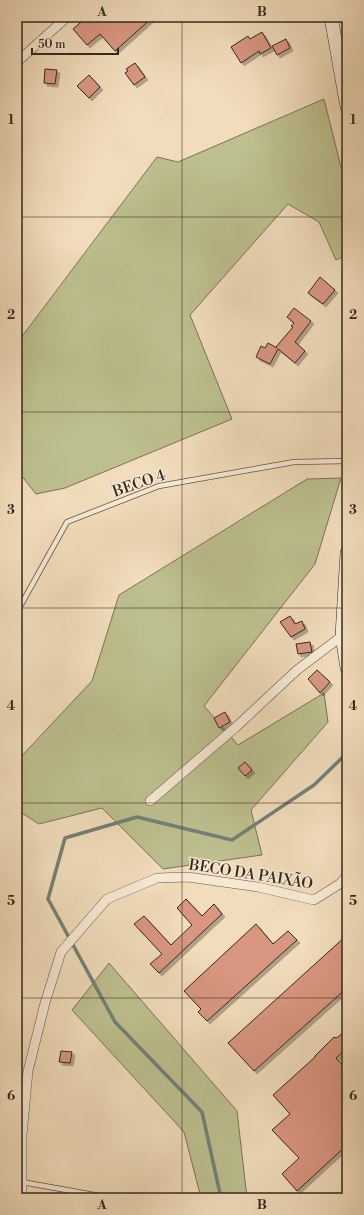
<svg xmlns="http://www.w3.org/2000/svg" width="364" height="1215" font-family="'Libre Bodoni',serif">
  <defs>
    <filter id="shadow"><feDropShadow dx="3" dy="3" stdDeviation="0" flood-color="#0004"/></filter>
  </defs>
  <rect width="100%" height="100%" fill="#f1dcbb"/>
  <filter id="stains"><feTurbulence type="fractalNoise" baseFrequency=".005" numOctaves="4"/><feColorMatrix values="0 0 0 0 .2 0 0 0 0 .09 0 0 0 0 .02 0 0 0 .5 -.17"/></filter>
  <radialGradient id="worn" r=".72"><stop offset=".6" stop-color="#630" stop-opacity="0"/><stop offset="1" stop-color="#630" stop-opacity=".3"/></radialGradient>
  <g fill="#bdbf8e" stroke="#797456">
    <polygon points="324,99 347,191 347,255 336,260 319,222 288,204 190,315 232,419 65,488 36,494 17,470 17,343 157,157 178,162"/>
    <polygon points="341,478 315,564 204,706 238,745 324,693 328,722 251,810 262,855 163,869 102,808 39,824 17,810 17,761 92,681 119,595 307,479"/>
    <polygon points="109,963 237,1111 247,1198 201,1198 184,1132 72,1010"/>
  </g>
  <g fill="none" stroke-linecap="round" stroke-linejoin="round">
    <polyline stroke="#728076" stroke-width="3.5" points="221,1198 202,1112 115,1022 48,899 65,838 137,817 232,840 314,785 347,753"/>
  </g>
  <g fill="#d99680" stroke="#35281d" filter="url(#shadow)">
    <polygon points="87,17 153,17 115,51 100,34 87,45 73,29"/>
    <polygon points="262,32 271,48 260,54 259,51 241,63 231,47 248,36 250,39"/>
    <polygon points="286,39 290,48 277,55 272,46"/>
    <polygon points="135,63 145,77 134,85 125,73 128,71 126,69"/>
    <polygon points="45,69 57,70 55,84 44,83"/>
    <polygon points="89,75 100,87 89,98 77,86"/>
    <polygon points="320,277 335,290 323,304 308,293"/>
    <polygon points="294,308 311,321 295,342 305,351 295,363 278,349 270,364 256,357 261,346 265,348 268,343 277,348 276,347 293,327 291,326 294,323 287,317"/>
    <polygon points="290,616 295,624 302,621 305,629 291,637 280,622"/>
    <polygon points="310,642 312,652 298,654 296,644"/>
    <polygon points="317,670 330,682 320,693 308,679"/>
    <polygon points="225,712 230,722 219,728 214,718"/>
    <polygon points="245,762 252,770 245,776 238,768"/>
    <polygon points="186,899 202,916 214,904 222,914 159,973 150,964 162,954 134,924 144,916 171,945 192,925 177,908"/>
    <polygon points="256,924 273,944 288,931 297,940 207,1021 198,1012 201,1009 184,991"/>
    <polygon points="347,935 347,988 254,1071 228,1043"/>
    <polygon points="347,1029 347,1045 345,1047 346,1049 336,1058 347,1070 347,1145 297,1191 282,1174 299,1158 272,1130 290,1114 273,1095 315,1057 315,1056 334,1037 335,1038 338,1037"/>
    <polygon points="61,1051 72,1052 70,1063 59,1062"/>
  </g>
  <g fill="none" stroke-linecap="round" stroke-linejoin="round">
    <g stroke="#645544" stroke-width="6">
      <g id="service">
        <polyline points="17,612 67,522 159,486 294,462 347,461"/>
        <polyline points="22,1182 111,1198"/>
      </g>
    </g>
    <g stroke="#645544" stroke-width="10">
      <g id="minor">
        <polyline points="17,62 67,17"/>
        <polyline points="150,801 236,727 297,670 342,636"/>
        <polyline points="22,1198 22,1135 28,1071 45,1003 61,952 107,899 157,878 188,877 258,887 314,900 341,883 347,875"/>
      </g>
    </g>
    <g stroke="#35281d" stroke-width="14">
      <g id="secondary">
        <polyline points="331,17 347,107"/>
        <polyline points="347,553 342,636 347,668"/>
      </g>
    </g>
    <use href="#service" stroke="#f6e8d3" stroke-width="4.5"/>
    <use href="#minor" stroke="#f6e8d3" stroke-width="9"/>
    <use href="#secondary" stroke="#f6e8d3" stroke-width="13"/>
  </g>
  <path fill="none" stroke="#35281d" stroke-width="1" stroke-opacity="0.55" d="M182,17V1198M17,217H347M17,412H347M17,608H347M17,803H347M17,998H347"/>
  <g text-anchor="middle" stroke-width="3" stroke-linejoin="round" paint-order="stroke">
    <g font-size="15" fill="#35281d" stroke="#f6e8d3">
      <text transform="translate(139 483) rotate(-19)" y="5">BECO 4</text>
      <text transform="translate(251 874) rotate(9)" y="5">BECO DA PAIXÃO</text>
    </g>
  </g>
  <rect width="364" height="1215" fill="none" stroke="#f1dcbb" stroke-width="44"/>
  <path d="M32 48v6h86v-6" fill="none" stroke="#35281d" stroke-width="2"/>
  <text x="38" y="48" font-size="12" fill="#35281d" stroke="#f6e8d3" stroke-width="3" paint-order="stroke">50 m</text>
  <rect x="22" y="22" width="320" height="1171" fill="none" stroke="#35281d" stroke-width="1.5"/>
  <g font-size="13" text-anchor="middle" font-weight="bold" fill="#35281d">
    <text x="102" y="16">A</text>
    <text x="262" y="16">B</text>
    <text x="11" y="124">1</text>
    <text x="353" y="124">1</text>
    <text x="11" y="319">2</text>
    <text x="353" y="319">2</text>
    <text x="11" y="514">3</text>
    <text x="353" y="514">3</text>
    <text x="11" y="710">4</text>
    <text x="353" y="710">4</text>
    <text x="11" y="905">5</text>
    <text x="353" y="905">5</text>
    <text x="11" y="1100">6</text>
    <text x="353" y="1100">6</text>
    <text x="102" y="1209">A</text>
    <text x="262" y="1209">B</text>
  </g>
  <rect width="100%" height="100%" filter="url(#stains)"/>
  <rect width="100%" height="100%" fill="url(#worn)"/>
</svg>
